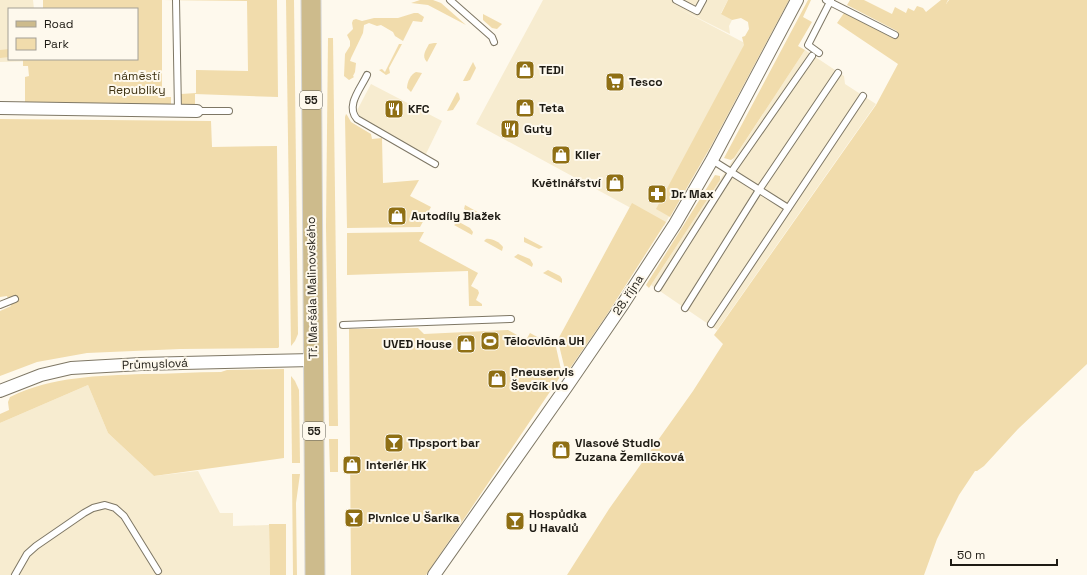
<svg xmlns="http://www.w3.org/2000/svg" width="1087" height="575" font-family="'Space Grotesk',sans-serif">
  <rect width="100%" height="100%" fill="#fef9ed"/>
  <g fill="#f7ecd0">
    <polygon points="0,0 33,0 34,9 9,9 9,59 36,59 36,61 0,62"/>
    <polygon points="543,0 728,0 721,13 732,20 729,26 730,34 676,7 758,50 664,226 476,124"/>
    <polygon points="805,50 844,76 845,84 876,104 717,330 651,285"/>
    <polygon points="371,84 442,121 424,158 353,118"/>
    <polygon points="88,385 108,433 154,476 198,471 220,513 233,513 233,526 269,525 270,575 0,575 0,423"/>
  </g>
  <g fill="#f1dcac">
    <polygon points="43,0 277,0 278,97 195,94 195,106 182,105 181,94 196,93 196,70 248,71 247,1 162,0 162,97 171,97 171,104 166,107 63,106 63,102 25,102 25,77 29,76 28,66 23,66 23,59 137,59 137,9 43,9"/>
    <polygon points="286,0 294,0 298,334 295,341 291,346"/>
    <polygon points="420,0 433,0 441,3 466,25 428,5 411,3"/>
    <polygon points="728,0 789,0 711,146 670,217 656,209 744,45 742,37 745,36 749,29 748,22 741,18 732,20 721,14"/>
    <polygon points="808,0 811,0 803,17 812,22 798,46 805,50 734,158 731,160 724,158"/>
    <polygon points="850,0 864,0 892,14 895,7 906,13 908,8 914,11 917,6 923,8 926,12 941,0 948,0 946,4 949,0 1087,0 1087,364 1018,429 984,466 977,471 975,471 959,495 937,539 924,575 567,575 609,509 693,391 723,344 714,335 876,105 898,64 837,23 844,13 893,38 897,31 847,5"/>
    <polygon points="414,13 418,13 424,17 422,22 413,21 403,41 395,36 393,32 381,25 377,26 369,23 364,25 363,33 351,58 350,61 356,63 355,72 353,76 354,77 349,80 344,76 345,54 350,46 350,41 347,35 353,29 352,23 353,20 356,19 362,21 374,18 398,18"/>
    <polygon points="483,14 502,24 497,29 492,28 483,20"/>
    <polygon points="328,38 333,38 338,426 329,426 326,226"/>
    <path d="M434,43H437L427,62C421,56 426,50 429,44Z"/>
    <polygon points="399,44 402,44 389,68 390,73 386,75 379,70 382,69 385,72"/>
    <polygon points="9,49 9,57 0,58 0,50"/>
    <polygon points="473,62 476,68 470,80 467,81 463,81"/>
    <path d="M416,72L422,73L411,92L407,88C407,82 411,74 416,72Z"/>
    <polygon points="457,92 459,94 460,99 453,110 447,111"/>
    <polygon points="346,114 347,115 351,122 371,134 372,139 382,138 383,183 419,180 410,196 431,207 420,227 347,228 345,117"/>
    <polygon points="0,119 211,121 212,147 277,146 279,347 278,348 180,349 87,353 37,362 0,376 0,311 11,306 7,296 0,297"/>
    <polygon points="715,175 720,176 720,180 649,288 646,285"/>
    <polygon points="632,203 666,222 606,316 566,374 559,345 556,343"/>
    <polygon points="465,205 483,215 477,217 467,211 464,209"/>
    <polygon points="459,222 470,228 473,232 472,235 454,225"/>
    <polygon points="424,232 419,241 478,273 471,286 478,290 479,293 476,300 482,304 482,306 469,306 468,271 347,275 347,233"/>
    <polygon points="524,237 543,247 539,249 524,242"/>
    <path d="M486,239C492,238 499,242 503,247L502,251L484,241Z"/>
    <polygon points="518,254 530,259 533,264 532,267 514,257"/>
    <polygon points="548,270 560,276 562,279 562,283 543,273"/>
    <polygon points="418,328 424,334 508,330 526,340 530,333 556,347 562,374 426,575 351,575 349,329"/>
    <path d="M284,369V458L154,476L108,433L88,385L0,423V414L9,410L8,402L10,397C53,376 98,376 144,374C170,374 195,372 221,372L227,370Z"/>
    <polygon points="291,376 295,381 299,390 300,463 292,463"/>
    <polygon points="329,439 338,439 338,472 330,472"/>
    <polygon points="292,474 300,474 296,503 297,575 293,575"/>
    <polygon points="269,524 286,524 286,575 270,575"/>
  </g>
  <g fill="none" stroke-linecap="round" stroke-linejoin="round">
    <g stroke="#7e7765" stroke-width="8">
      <g id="lane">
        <polyline points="176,0 178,111"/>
        <polyline points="450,0 492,37 494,42"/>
        <polyline points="676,0 697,11 703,0"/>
        <polyline points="826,0 895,35"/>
        <polyline points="819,53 808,45 831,0"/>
        <path d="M367,75C361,88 345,106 357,119L435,164"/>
        <polyline points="197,111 229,111"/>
        <polyline points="712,160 788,208"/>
        <polyline points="658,288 732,171 812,56"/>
        <polyline points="0,305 15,299"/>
        <polyline points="685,308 759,190 838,73"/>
        <polyline points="711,324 863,96"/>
        <polyline points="343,325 511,319"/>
        <polyline points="15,575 27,554 36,546 84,513 93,508 105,505 115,508 124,516 158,571"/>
      </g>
    </g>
    <g stroke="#7e7765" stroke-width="14">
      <g id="street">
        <polyline points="0,108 197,111"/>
        <polyline points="0,391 41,375 71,368 141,364 313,360"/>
        <polyline points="434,575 567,386 623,304 675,224 712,160 797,0"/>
      </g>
    </g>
    <g stroke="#d6d6d5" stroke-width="21">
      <polyline id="primary" points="311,0 315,575"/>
    </g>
    <use href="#lane" stroke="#fff" stroke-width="6"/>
    <use href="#street" stroke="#fff" stroke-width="12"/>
    <use href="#primary" stroke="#cdbb8c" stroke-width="19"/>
  </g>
  <defs>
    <g id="shop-square" transform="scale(1)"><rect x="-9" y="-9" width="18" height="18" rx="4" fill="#8f6f14" stroke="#fef9ed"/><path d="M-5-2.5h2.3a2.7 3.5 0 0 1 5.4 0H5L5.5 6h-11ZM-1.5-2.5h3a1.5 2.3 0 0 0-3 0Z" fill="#fff"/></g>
    <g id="supermarket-square" transform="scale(1)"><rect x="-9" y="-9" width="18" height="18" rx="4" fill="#8f6f14" stroke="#fef9ed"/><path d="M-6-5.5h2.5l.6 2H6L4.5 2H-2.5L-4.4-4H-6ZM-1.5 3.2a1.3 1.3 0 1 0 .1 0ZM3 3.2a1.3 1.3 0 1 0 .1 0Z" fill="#fff"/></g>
    <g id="restaurant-square" transform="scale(1)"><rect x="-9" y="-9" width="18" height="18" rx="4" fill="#8f6f14" stroke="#fef9ed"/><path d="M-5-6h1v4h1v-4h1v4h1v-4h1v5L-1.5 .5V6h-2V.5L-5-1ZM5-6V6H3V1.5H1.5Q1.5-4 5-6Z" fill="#fff"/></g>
    <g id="pharmacy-square" transform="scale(1)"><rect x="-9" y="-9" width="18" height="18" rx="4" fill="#8f6f14" stroke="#fef9ed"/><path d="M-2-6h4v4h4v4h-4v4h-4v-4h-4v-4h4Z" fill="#fff"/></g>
    <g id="stadium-square" transform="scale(1)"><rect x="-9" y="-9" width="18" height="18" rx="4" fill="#8f6f14" stroke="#fef9ed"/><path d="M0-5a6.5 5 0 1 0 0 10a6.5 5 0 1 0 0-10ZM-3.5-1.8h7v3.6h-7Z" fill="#fff"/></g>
    <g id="bar-square" transform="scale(1)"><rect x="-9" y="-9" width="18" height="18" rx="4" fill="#8f6f14" stroke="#fef9ed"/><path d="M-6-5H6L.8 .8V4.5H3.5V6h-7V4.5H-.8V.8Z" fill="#fff"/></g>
  </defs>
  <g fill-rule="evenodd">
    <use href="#shop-square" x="525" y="70"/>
    <use href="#supermarket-square" x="615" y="82"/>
    <use href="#shop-square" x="525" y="108"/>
    <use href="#restaurant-square" x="394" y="109"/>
    <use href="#restaurant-square" x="510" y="129"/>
    <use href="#shop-square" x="561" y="155"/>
    <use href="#shop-square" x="615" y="183"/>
    <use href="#pharmacy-square" x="657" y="194"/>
    <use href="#shop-square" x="397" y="216"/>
    <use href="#stadium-square" x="490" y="341"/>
    <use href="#shop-square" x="466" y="344"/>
    <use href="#shop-square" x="497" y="379"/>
    <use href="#bar-square" x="394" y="443"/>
    <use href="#shop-square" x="561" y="450"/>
    <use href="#shop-square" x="352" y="465"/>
    <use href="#bar-square" x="354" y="518"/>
    <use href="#bar-square" x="515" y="521"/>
  </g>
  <g text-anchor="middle" stroke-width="4" stroke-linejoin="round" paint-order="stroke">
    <g fill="#fef9ed" stroke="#615e55" stroke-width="1">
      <rect x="300" y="91" width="22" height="18" rx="3"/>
      <rect x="303" y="422" width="22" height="18" rx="3"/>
    </g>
    <g font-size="11" font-weight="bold" fill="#1e1b14">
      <text x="311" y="104">55</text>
      <text x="314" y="435">55</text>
    </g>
    <g font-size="12" font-weight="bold" fill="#1e1b14" stroke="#fef9ed" text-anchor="start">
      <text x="539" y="74">TEDi</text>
      <text x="629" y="86">Tesco</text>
      <text x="539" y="112">Teta</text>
      <text x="408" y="113">KFC</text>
      <text x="524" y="133">Guty</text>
      <text x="575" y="159">Klier</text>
      <text x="601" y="187" text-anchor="end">Květinářství</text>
      <text x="671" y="198">Dr. Max</text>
      <text x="411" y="220">Autodíly Blažek</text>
      <text x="504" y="345">Tělocvična UH</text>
      <text x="452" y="348" text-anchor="end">UVED House</text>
      <text x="511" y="376">Pneuservis<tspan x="511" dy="14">Ševčík Ivo</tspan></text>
      <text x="408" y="447">Tipsport bar</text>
      <text x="575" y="447">Vlasové Studio<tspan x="575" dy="14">Zuzana Žemličková</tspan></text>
      <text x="366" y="469">Interiér HK</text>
      <text x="529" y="518">Hospůdka<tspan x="529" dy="14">U Havalů</tspan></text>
      <text x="368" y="522">Pivnice U Šarika</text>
    </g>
    <g font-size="12" fill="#3f3313" stroke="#fef9ed">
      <text x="137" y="80">náměstí<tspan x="137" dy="14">Republiky</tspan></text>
    </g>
    <g font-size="12" fill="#1e1b14" stroke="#fef9ed">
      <text transform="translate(312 288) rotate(-91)" y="4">Tř. Maršála Malinovského</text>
      <text transform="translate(628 295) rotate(-57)" y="4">28. října</text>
      <text transform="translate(155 364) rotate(-2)" y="4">Průmyslová</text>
    </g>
  </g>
  <rect x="8" y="8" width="130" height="52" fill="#fef9ed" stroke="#a4a096"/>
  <rect x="16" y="21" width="20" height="6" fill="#cdbb8c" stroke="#a4a096"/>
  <text x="44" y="28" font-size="12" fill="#1e1b14">Road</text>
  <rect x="16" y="38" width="20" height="12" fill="#f1dcac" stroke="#a4a096"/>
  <text x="44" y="48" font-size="12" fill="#1e1b14">Park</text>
  <path d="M951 559v6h106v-6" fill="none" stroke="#1e1b14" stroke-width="2"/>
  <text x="957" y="559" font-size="12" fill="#1e1b14" stroke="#fef9ed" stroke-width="3" paint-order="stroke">50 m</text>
</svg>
